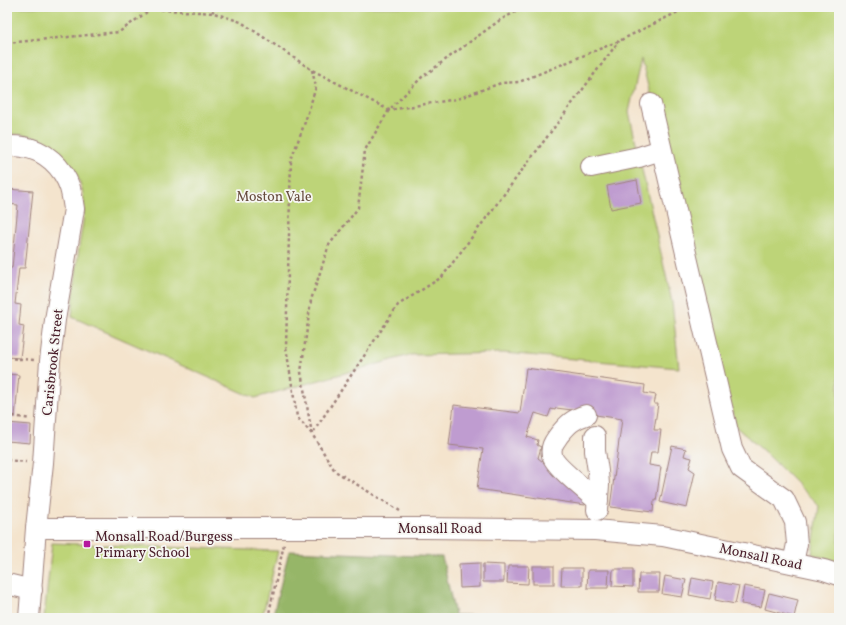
<svg xmlns="http://www.w3.org/2000/svg" width="846" height="625" font-family="Vollkorn,serif">
  <rect width="100%" height="100%" fill="#f6f6f2"/>
  <filter id="ink" filterUnits="userSpaceOnUse"><feTurbulence type="fractalNoise" baseFrequency=".025" numOctaves="2"/><feDisplacementMap in="SourceGraphic" scale="8" xChannelSelector="R" yChannelSelector="G"/><feConvolveMatrix kernelMatrix="1 2 1 2 8 2 1 2 1" color-interpolation-filters="sRGB"/></filter>
  <filter id="wash" filterUnits="userSpaceOnUse"><feTurbulence type="fractalNoise" baseFrequency=".012" numOctaves="4" result="noise"/><feDisplacementMap in="SourceGraphic" scale="16" xChannelSelector="R" yChannelSelector="G"/><feGaussianBlur stdDeviation="0.9" result="paint"/><feColorMatrix in="noise" values="0 0 0 0 0 0 0 0 0 0 0 0 0 0 0 0 0 1.4 0 .05"/><feComposite in="paint" operator="in"/></filter>
  <g filter="url(#wash)">
    <rect width="100%" height="100%" fill="#f4e4cd"/>
    <g fill="#bdd478" stroke="#847a52">
      <path d="M7,7H839V562L812,554L819,506L767,454L736,427L641,59L629,112L672,302L679,368L504,353L410,355L255,398L72,317C74,293 76,270 79,247C81,232 85,216 84,201C82,176 64,149 40,139C29,135 18,134 7,134Z"/>
      <polygon points="52,543 278,551 262,618 44,618"/>
    </g>
    <polygon fill="#96b668" stroke="#706a4a" points="289,551 442,557 455,615 605,618 272,618"/>
    <g id="blocks">
      <g fill="#bf9cd0">
        <polygon points="637,180 641,203 611,209 607,186"/>
        <polygon points="7,189 33,191 25,268 19,268 15,304 21,305 19,325 24,326 20,358 7,357 7,268 12,268 18,205 7,204"/>
        <polygon points="526,368 645,385 644,393 656,395 654,404 658,404 654,430 661,430 658,452 651,452 649,465 661,467 656,501 654,501 653,512 610,507 622,419 596,415 596,413 556,408 555,410 551,409 548,417 535,413 527,437 538,440 537,445 541,447 538,458 590,499 585,505 477,489 483,449 449,445 454,405 520,413"/>
        <polygon points="7,374 19,375 15,417 7,416"/>
        <polygon points="7,423 31,425 30,443 7,441"/>
        <polygon points="672,446 686,449 684,456 692,458 689,468 695,472 687,508 660,502"/>
        <polygon points="480,563 480,587 460,588 459,564"/>
        <polygon points="483,564 504,565 504,582 483,582"/>
        <polygon points="508,566 529,566 528,584 507,583"/>
        <rect x="533" y="566" width="21" height="18"/>
        <polygon points="562,568 582,568 582,586 561,586"/>
        <polygon points="613,569 633,569 633,587 612,586"/>
        <polygon points="588,570 609,570 608,588 587,588"/>
        <polygon points="639,574 660,574 659,592 638,592"/>
        <polygon points="665,576 686,580 682,597 662,594"/>
        <polygon points="692,578 713,582 710,599 689,595"/>
        <polygon points="718,582 739,586 735,604 715,600"/>
        <polygon points="744,586 765,590 761,607 741,604"/>
        <polygon points="769,593 798,600 794,617 765,609"/>
      </g>
    </g>
  </g>
  <g filter="url(#ink)">
    <use href="#blocks" fill-opacity="0" stroke="#9f827c" stroke-width="1"/>
    <g fill="none" stroke-linecap="round" stroke-linejoin="round">
      <g stroke="#9f827c" stroke-width="22">
        <g id="minor">
          <polyline points="651,104 732,449 741,468 784,499 795,522 797,544 793,563"/>
          <path d="M7,146C12,146 18,146 23,147C45,150 63,167 70,188C72,195 73,202 74,209L55,320L50,361L43,463L36,528L29,618"/>
          <polyline points="591,167 639,157 661,150"/>
          <path d="M586,415C573,419 568,424 559,435C555,441 550,446 552,455C553,465 589,493 598,501"/>
          <polyline points="595,436 595,451 598,471 599,485 597,510"/>
          <polyline points="36,528 422,528 595,530 663,536 824,570 839,575"/>
          <polyline points="7,584 32,590"/>
        </g>
      </g>
      <g stroke="#9f827c" stroke-width="2.5" stroke-dasharray="3 3" stroke-linecap="butt">
        <polyline points="207,7 214,12"/>
        <polyline points="7,43 119,32 151,9 214,13 241,22 312,70 389,110 457,99 501,83 519,82 619,41 688,7"/>
        <polyline points="312,70 316,87 305,122 291,160 286,347 297,417 312,434 398,305 442,277 619,41"/>
        <polyline points="7,358 34,360"/>
        <polyline points="7,415 30,419"/>
        <polyline points="7,460 26,462"/>
        <polyline points="400,511 335,471 312,434 301,372 311,300 329,245 358,208 365,150 389,110 422,77 500,20 525,7"/>
        <polyline points="268,618 284,544"/>
      </g>
      <use href="#minor" stroke="#fff" stroke-width="20"/>
    </g>
  </g>
  <rect fill="#b5179e" stroke="#f6f6f2" stroke-width="1.5" x="83" y="540" width="8" height="8" rx="2"/>
  <g text-anchor="middle" stroke-width="3.5" stroke-linejoin="round" paint-order="stroke">
    <g font-size="14" fill="#674c3e" stroke="#f6f6f2">
      <text x="274" y="201">Moston Vale</text>
    </g>
    <g font-size="14" fill="#4a1f2b" stroke="#f6f6f2">
      <text transform="translate(52 362) rotate(-84)" y="5">Carisbrook Street</text>
      <text x="440" y="533">Monsall Road</text>
      <text transform="translate(761 556) rotate(12)" y="5">Monsall Road</text>
    </g>
    <g font-size="14" fill="#4a1f2b" stroke="#f6f6f2" text-anchor="start">
      <text x="95" y="541">Monsall Road/Burgess<tspan x="95" dy="16">Primary School</tspan></text>
    </g>
  </g>
  <rect width="846" height="625" fill="none" stroke="#f6f6f2" stroke-width="24"/>
</svg>
